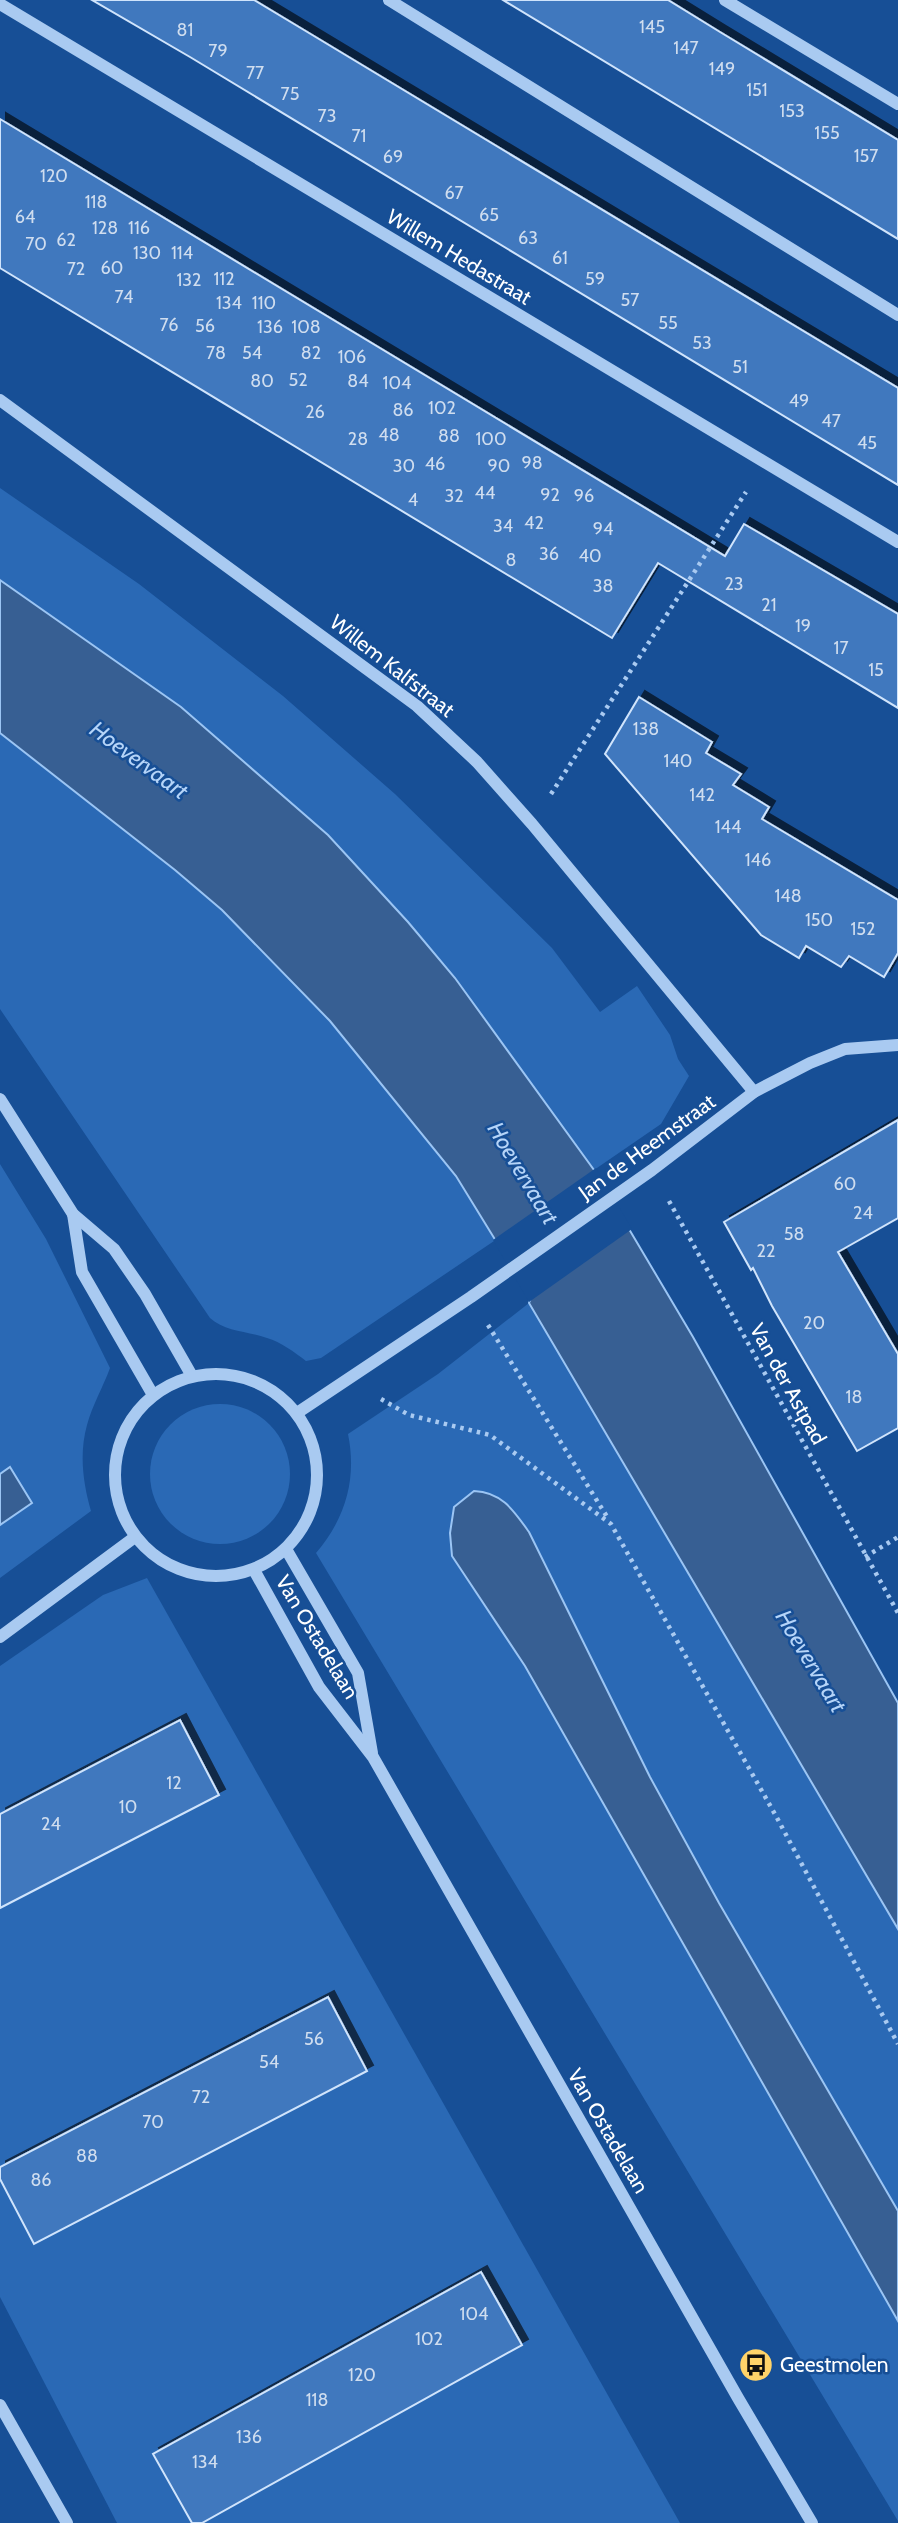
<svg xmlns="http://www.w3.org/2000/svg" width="898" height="2523" font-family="Cabin,sans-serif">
  <defs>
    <filter id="shadow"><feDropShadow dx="6" dy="-6" stdDeviation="0" flood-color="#0009"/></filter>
  </defs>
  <rect width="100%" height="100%" fill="#174f96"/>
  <g fill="#2a69b5">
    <polygon points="0,488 139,584 283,696 395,794 552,948 600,1012 637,986 670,1035 678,1059 689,1076 661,1124 594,1170 455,978 408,922 329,835 181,707 0,579"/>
    <path d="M0,733L175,870L222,910L330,1021L456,1176L497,1239L321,1358L306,1361C294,1352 281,1342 267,1338C248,1331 225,1332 210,1318L0,1009Z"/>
    <path d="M0,1164L46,1239L110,1368C103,1387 92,1406 87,1425C79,1454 83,1483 91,1511L0,1578V1525L32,1503L10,1467L0,1474Z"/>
    <path d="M529,1303L898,1929V2211L719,1903L650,1777L452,1548V1556L525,1666L898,2321V2521L316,1553C346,1518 357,1478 348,1434L438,1374Z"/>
    <circle cx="220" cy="1474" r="70"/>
    <polygon points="147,1578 680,2523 117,2523 0,2297 0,1666 103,1595"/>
  </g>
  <g fill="#375f93" stroke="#9bc5f4" stroke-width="2">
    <polygon points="0,580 181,707 328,835 408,922 455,978 594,1170 693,1337 898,1703 898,1929 529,1303 531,1298 456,1176 330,1021 222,910 175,870 0,733"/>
    <polygon points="10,1467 32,1503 0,1525 0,1474"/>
    <path d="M474,1491C502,1492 514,1511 529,1532L650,1777L719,1903L898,2211V2321L525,1666L452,1556L450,1533L454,1507Z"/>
  </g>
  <polygon fill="#174f96" points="596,1168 632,1229 529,1302 493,1240"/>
  <g fill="#3f78be" stroke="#d0e4fc" stroke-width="2" filter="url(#shadow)">
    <polygon points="92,0 254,0 304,30 898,388 898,485 190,57"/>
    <polygon points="503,0 668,0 720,32 898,140 898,239"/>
    <polygon points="0,119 725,556 744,524 898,614 898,708 658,563 612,638 0,268"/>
    <polygon points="639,697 712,742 706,753 741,774 733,785 769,807 762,819 898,900 898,953 884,977 849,956 841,967 806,946 799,958 761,935 605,754"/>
    <polygon points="898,1120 898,1218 838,1252 898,1354 898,1428 857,1451 772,1306 753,1268 751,1270 724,1222"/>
    <polygon points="180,1720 219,1795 0,1908 0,1814"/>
    <polygon points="328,1997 367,2071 34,2244 0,2179 0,2167"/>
    <polygon points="481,2272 522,2345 202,2523 192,2523 153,2454"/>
  </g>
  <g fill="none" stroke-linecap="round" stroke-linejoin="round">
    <g stroke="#a9caf1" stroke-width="4.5" stroke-dasharray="3.5 5" stroke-linecap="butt">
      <polyline points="551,794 746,492"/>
      <polyline points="669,1201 898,1613"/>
      <polyline points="488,1325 609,1520"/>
      <polyline points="381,1399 409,1415 490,1435 611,1524 776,1816 898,2044"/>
      <polyline points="865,1557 898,1537"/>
    </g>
    <g stroke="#a9caf1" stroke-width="12">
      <polyline points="389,0 898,315"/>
      <polyline points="725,0 898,104"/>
      <polyline points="0,4 898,542"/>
      <polyline points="0,400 417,706 477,762 532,824 754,1092"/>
      <polyline points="0,1099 73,1214 114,1249 145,1294 192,1376"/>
      <polyline points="73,1214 82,1272 153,1395"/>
      <circle cx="216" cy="1475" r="101"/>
      <polyline points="297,1413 471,1297 652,1170 754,1092 810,1063 845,1049 898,1045"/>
      <polyline points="286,1549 358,1673 372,1753"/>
      <polyline points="254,1570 319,1687 373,1757 738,2398 812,2523"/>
      <polyline points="0,1637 135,1537"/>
      <polyline points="0,2405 67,2523"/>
    </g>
  </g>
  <defs>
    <g id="bus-disc" transform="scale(1.75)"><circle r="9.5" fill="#ffd369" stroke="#174f96"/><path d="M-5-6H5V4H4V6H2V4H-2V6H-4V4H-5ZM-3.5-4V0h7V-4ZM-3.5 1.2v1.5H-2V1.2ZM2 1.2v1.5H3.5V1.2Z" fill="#111"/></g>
  </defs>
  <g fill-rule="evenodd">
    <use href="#bus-disc" x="756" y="2365"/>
  </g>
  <g text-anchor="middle" stroke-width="5" stroke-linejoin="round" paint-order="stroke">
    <g font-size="18" fill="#cfddef">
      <text x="652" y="33">145</text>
      <text x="185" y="36">81</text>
      <text x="686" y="54">147</text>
      <text x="218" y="57">79</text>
      <text x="722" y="75">149</text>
      <text x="255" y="79">77</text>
      <text x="757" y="96">151</text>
      <text x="290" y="100">75</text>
      <text x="792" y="117">153</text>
      <text x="327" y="122">73</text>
      <text x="827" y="139">155</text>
      <text x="359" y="142">71</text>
      <text x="866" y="162">157</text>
      <text x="393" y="163">69</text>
      <text x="54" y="182">120</text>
      <text x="454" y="199">67</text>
      <text x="96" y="208">118</text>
      <text x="489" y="221">65</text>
      <text x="25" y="223">64</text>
      <text x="105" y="234">128</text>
      <text x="139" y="234">116</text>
      <text x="528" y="244">63</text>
      <text x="66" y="246">62</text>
      <text x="36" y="250">70</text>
      <text x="147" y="259">130</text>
      <text x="182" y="259">114</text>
      <text x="560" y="264">61</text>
      <text x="112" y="274">60</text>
      <text x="76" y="275">72</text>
      <text x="224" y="285">112</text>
      <text x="595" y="285">59</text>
      <text x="189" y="286">132</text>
      <text x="124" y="303">74</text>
      <text x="630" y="306">57</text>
      <text x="229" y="309">134</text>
      <text x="264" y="309">110</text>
      <text x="668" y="329">55</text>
      <text x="169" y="331">76</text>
      <text x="205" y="332">56</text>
      <text x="270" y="333">136</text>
      <text x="306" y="333">108</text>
      <text x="702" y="349">53</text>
      <text x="216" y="359">78</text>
      <text x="252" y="359">54</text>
      <text x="311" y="359">82</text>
      <text x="352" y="363">106</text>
      <text x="740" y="373">51</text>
      <text x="298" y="386">52</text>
      <text x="262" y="387">80</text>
      <text x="358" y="387">84</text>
      <text x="397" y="389">104</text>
      <text x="799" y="407">49</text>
      <text x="442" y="414">102</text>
      <text x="403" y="416">86</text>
      <text x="315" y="418">26</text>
      <text x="831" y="427">47</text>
      <text x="389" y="441">48</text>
      <text x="449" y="442">88</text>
      <text x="358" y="445">28</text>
      <text x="491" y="445">100</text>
      <text x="867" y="449">45</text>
      <text x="532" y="469">98</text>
      <text x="435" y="470">46</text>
      <text x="404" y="472">30</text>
      <text x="499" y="472">90</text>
      <text x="485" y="499">44</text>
      <text x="550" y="501">92</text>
      <text x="454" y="502">32</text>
      <text x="584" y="502">96</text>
      <text x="413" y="506">4</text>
      <text x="534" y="529">42</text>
      <text x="503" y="532">34</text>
      <text x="603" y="535">94</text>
      <text x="549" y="560">36</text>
      <text x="590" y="562">40</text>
      <text x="511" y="566">8</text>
      <text x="734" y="590">23</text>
      <text x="603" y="592">38</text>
      <text x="769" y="611">21</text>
      <text x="803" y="632">19</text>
      <text x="841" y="654">17</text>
      <text x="876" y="676">15</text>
      <text x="646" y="735">138</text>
      <text x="678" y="767">140</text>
      <text x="702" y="801">142</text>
      <text x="728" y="833">144</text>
      <text x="758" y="866">146</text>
      <text x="788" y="902">148</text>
      <text x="819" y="926">150</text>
      <text x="863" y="935">152</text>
      <text x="845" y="1190">60</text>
      <text x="863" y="1219">24</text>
      <text x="794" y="1240">58</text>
      <text x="766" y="1257">22</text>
      <text x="814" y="1329">20</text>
      <text x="854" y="1403">18</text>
      <text x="174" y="1789">12</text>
      <text x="128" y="1813">10</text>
      <text x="51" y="1830">24</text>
      <text x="314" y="2045">56</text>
      <text x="269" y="2068">54</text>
      <text x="201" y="2103">72</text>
      <text x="153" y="2128">70</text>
      <text x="87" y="2162">88</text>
      <text x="41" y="2186">86</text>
      <text x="474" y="2320">104</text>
      <text x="429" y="2345">102</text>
      <text x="362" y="2381">120</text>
      <text x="317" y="2406">118</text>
      <text x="249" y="2443">136</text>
      <text x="205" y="2468">134</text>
    </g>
    <g font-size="21" fill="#fff" stroke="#174f96">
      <text transform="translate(459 257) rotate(31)" y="7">Willem Hedastraat</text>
      <text transform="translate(392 666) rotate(38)" y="7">Willem Kalfstraat</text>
      <text transform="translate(647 1147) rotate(-36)" y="7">Jan de Heemstraat</text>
      <text transform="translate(788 1384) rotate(61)" y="7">Van der Astpad</text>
      <text transform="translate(317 1637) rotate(59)" y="7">Van Ostadelaan</text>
      <text transform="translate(608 2131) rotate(60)" y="7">Van Ostadelaan</text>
    </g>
    <g font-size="21" fill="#fff" stroke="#174f96" text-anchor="start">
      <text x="780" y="2372">Geestmolen</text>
    </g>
    <g font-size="23" font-style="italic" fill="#b5d4f8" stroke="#174f96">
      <text transform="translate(139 760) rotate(36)" y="8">Hoevervaart</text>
      <text transform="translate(523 1173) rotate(59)" y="8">Hoevervaart</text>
      <text transform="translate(811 1661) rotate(59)" y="8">Hoevervaart</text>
    </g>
  </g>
</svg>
